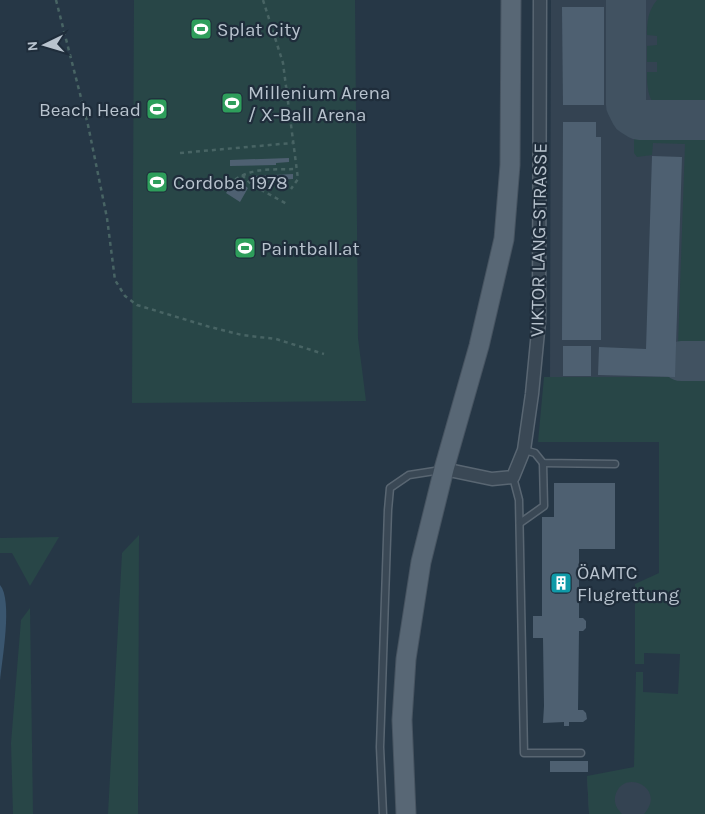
<svg xmlns="http://www.w3.org/2000/svg" width="705" height="814" font-family="Karla,sans-serif">
  <rect width="100%" height="100%" fill="#263746"/>
  <polygon fill="#344352" points="551,0 705,0 705,814 589,814 587,776 688,776 685,441 550,383"/>
  <g fill="#284647">
    <polygon points="134,0 355,0 358,338 366,401 132,403"/>
    <path d="M657,0H705V111C668,111 646,119 647,72H657V62H647V46L657,45V36L647,35C647,21 648,11 657,0Z"/>
    <polygon points="642,128 705,129 705,352 686,351 678,346 685,144 653,143 652,155 637,157 634,153 634,136 639,129"/>
    <path d="M685,371H705V814H644C668,787 621,767 615,797C614,804 617,809 622,814H589L587,776L634,767L636,672H643V692L678,694L680,654L644,653V664H635V584L659,573V442H538L544,377H675Z"/>
    <polygon points="139,535 138,814 108,814 122,553"/>
    <polygon points="59,537 30,586 12,553 0,553 0,538"/>
    <polygon points="30,608 33,814 13,814 11,743 21,620"/>
  </g>
  <path fill="#3a566f" d="M0,585C13,600 2,660 0,681Z"/>
  <g fill="none" stroke-linecap="round" stroke-linejoin="round">
    <g stroke="#415261" stroke-width="40">
      <polyline points="626,0 626,105 631,115 639,120 705,120"/>
      <polyline points="681,361 705,361"/>
    </g>
  </g>
  <g fill="#4e6071">
    <polygon points="562,7 604,7 604,105 563,105"/>
    <polygon points="563,122 596,122 596,137 601,137 601,340 562,340"/>
    <polygon points="652,156 682,157 675,377 598,375 599,347 646,349"/>
    <polygon points="289,158 289,162 276,163 276,165 230,166 230,160"/>
    <polygon points="293,174 293,179 254,181 254,176"/>
    <polygon points="241,183 248,188 240,202 226,193 231,186 237,190"/>
    <rect x="563" y="346" width="28" height="30"/>
    <polygon points="554,483 615,483 615,549 579,549 579,618 583,618 586,621 586,628 583,631 579,631 578,710 583,710 586,713 587,719 583,722 569,722 569,726 564,726 564,722 543,723 544,706 543,638 533,638 533,616 542,616 542,517 554,517"/>
    <rect x="550" y="761" width="38" height="11"/>
  </g>
  <g fill="none" stroke-linecap="round" stroke-linejoin="round">
    <g stroke="#596672" stroke-width="9">
      <g id="service">
        <polyline points="524,450 535,453 543,463 615,464"/>
        <polyline points="513,477 519,500 524,753 581,753"/>
        <polyline points="520,523 544,506 543,463"/>
        <polyline points="383,814 380,747 388,510 390,488 409,475 441,470"/>
      </g>
    </g>
    <g stroke="#596672" stroke-width="15">
      <polyline id="minor" points="444,469 492,479 513,477 524,450 532,394 539,321 540,0"/>
    </g>
    <g stroke="#475461" stroke-width="21">
      <polyline id="primary" points="406,814 402,720 406,659 421,562 444,469 479,346 504,239 510,165 511,0"/>
    </g>
    <g stroke="#486464" stroke-width="2.5" stroke-dasharray="4 4" stroke-linecap="butt">
      <polyline points="56,0 88,125 107,218 115,280 125,296 137,305 210,327 242,335 276,339 324,354"/>
      <polyline points="263,0 283,63 298,179 291,189"/>
      <polyline points="180,153 292,143"/>
      <polyline points="242,175 252,185 287,204"/>
      <path d="M223,190C246,166 266,170 297,169"/>
    </g>
    <use href="#service" stroke="#3a4855" stroke-width="6"/>
    <use href="#minor" stroke="#3a4855" stroke-width="12"/>
    <use href="#primary" stroke="#586775" stroke-width="19"/>
  </g>
  <defs>
    <g id="stadium-square" transform="scale(1.125)"><rect x="-9" y="-9" width="18" height="18" rx="4" fill="#2e9e5b" stroke="#1f2d3b"/><path d="M0-5a6.5 5 0 1 0 0 10a6.5 5 0 1 0 0-10ZM-3.5-1.8h7v3.6h-7Z" fill="#fff"/></g>
    <g id="building-square" transform="scale(1.125)"><rect x="-9" y="-9" width="18" height="18" rx="4" fill="#0f9aa8" stroke="#1f2d3b"/><path d="M-4-6H4V6H1V3H-1V6H-4ZM-2.5-4.3h1.7v1.8h-1.7ZM.8-4.3h1.7v1.8H.8ZM-2.5-1h1.7V.8h-1.7ZM.8-1h1.7V.8H.8Z" fill="#fff"/></g>
  </defs>
  <g fill-rule="evenodd">
    <use href="#stadium-square" x="201" y="29"/>
    <use href="#stadium-square" x="232" y="103"/>
    <use href="#stadium-square" x="157" y="109"/>
    <use href="#stadium-square" x="157" y="182"/>
    <use href="#stadium-square" x="245" y="248"/>
    <use href="#building-square" x="561" y="583"/>
  </g>
  <g text-anchor="middle" stroke-width="4.5" stroke-linejoin="round" paint-order="stroke">
    <g font-size="19" fill="#b8c3ce" stroke="#1f2d3b" text-anchor="start">
      <text x="217" y="36">Splat City</text>
      <text x="248" y="99">Millenium Arena<tspan x="248" dy="22">/ X-Ball Arena</tspan></text>
      <text x="141" y="116" text-anchor="end">Beach Head</text>
      <text x="173" y="189">Cordoba 1978</text>
      <text x="261" y="255">Paintball.at</text>
      <text x="577" y="579">ÖAMTC<tspan x="577" dy="22">Flugrettung</tspan></text>
    </g>
    <g font-size="19" fill="#b8c3ce" stroke="#1f2d3b">
      <text transform="translate(538 240) rotate(-89)" y="7">VIKTOR LANG-STRASSE</text>
    </g>
  </g>
  <g transform="translate(45 45) rotate(265)" stroke="#1f2d3b" stroke-width="4" paint-order="stroke">
  <path d="M0-4L9 19L0 12L-9 19Z" fill="#b8c3ce"/>
  <text y="-8" font-size="14" font-weight="bold" text-anchor="middle" fill="#b8c3ce">N</text>
  </g>
</svg>
